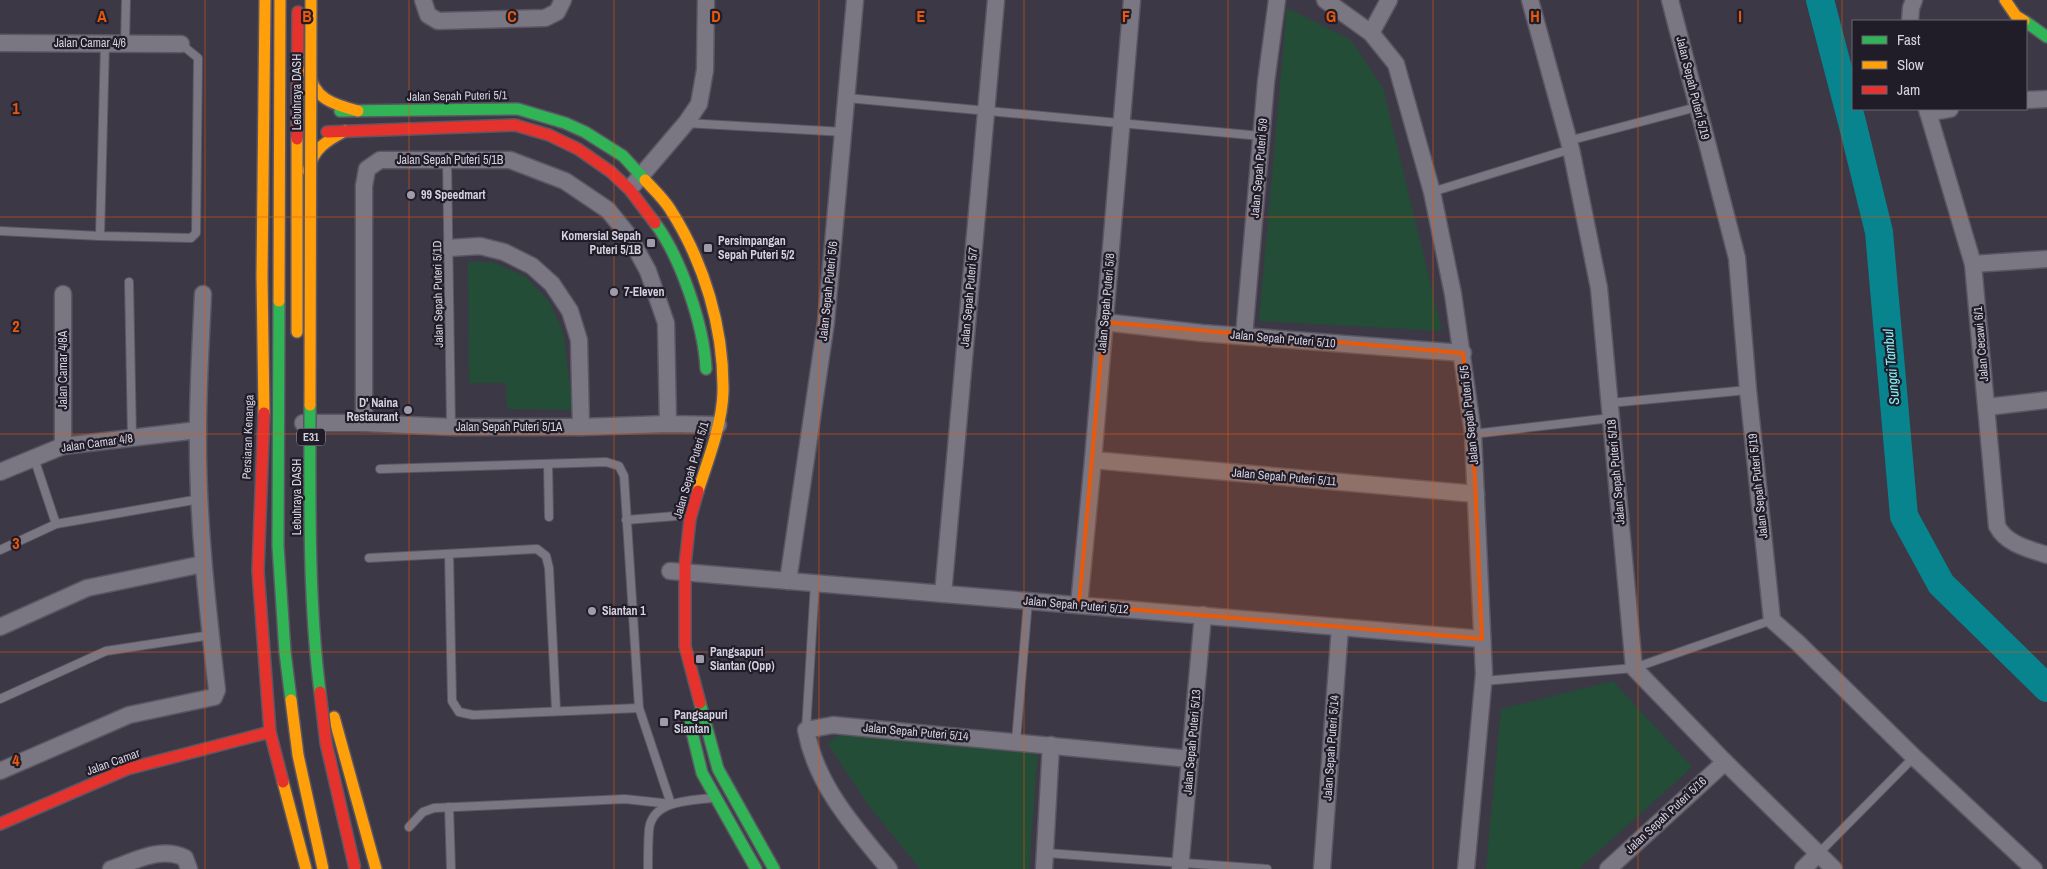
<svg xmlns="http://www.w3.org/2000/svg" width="2047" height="869" font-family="'Archivo Narrow',sans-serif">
  <rect width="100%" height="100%" fill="#3d3846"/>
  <g fill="#234d36">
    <polygon points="1287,8 1351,40 1383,88 1442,331 1259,321"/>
    <polygon points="468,262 492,262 525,276 549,301 563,331 573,410 507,409 506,383 469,383"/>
    <polygon points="1613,681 1692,767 1579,869 1486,869 1501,709"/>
    <polygon points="840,733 1038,750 1029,869 920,869 869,806 828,744"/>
  </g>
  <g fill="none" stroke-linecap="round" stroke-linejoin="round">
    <polyline stroke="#07848e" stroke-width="28" points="1820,0 1852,122 1879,232 1904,516 1941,584 2047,688"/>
    <g stroke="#5b5663" stroke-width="10">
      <g id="lane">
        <polyline points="125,44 126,0"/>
        <polyline points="847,98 1261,136"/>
        <polyline points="686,123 844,132"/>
        <polyline points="1568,141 1697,107"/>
        <polyline points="447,160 451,427"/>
        <polyline points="1432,192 1571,149"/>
        <polyline points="0,231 100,236 191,238 196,233 198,58 181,44"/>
        <polyline points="100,236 105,43"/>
        <polyline points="129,282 132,438"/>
        <polyline points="1610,403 1748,390"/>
        <polyline points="1473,434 1611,418"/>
        <polyline points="34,458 56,524"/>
        <polyline points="548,464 549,517"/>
        <polyline points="380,469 606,462 619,466 624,476 639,708 671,804 625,799 434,808 423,812 409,827"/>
        <polyline points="626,520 676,516"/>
        <polyline points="0,550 56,524 200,499"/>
        <polyline points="449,554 452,701 459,712 473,715 639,708"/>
        <polyline points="369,558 537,549 546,556 549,568 556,710"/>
        <polyline points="1484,681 1634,668 1772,620"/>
        <polyline points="0,699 106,651 211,635"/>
        <polyline points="806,730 815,583"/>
        <polyline points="1016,741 1028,601"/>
        <polyline points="449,807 451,869"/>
        <polyline points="1046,853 1267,869"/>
        <polyline points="1818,854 1914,757"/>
        <path d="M648,869C648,856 648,843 649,830C652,800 689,801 712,798"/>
      </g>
    </g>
    <g stroke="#5b5663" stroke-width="19">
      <g id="street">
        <polyline points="423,0 428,15 438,21 545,18 557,12 563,0"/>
        <polyline points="1325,0 1371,33 1396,64 1432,192 1453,294 1473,434 1484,674 1466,869"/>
        <polyline points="1530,0 1571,149 1599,288 1634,668 1725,762 1834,869"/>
        <polyline points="1670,0 1737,258 1748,390 1772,620 1798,643 1914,757 2034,869"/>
        <polyline points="1910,21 1911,8 1914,0"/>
        <polyline points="1371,33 1389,0"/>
        <polyline points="0,43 181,44"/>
        <polyline points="2026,100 2047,99"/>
        <path d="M1927,109L1973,264L1997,526C2006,544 2029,549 2047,555"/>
        <polyline points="1928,113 1950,109"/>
        <polyline points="634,184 686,123 699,104 705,70 706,0"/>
        <polyline points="449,248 480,246 504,252 532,266 552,284 570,311 579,340 581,427"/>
        <polyline points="1973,264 2047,259"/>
        <polyline points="63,294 63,446"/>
        <polyline points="1104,322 1202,333 1463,353"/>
        <polyline points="1244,336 1266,82 1277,0"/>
        <polyline points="1987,407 2047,400"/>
        <polyline points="303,423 364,423 451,427 581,427 668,424 718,425"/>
        <polyline points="364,423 364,186 367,169 380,160 510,160 565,181 608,210 629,236 648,271 666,323 668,424"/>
        <polyline points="1093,460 1476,494"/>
        <polyline points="0,472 63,446 198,430"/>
        <polyline points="670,571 1482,639"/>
        <polyline points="788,581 826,322 855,0"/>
        <polyline points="943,594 996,0"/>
        <polyline points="1079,605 1093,460 1132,0"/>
        <polyline points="0,627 87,588 203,564"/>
        <path d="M0,771L129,715L214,697L217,690C207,604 197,517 198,430C198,385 201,339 203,294"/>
        <path d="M111,869C135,861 161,846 185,858L189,869"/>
        <path d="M889,869C854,827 816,785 806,730L833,725L1190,759"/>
        <polyline points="1044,869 1051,745"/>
        <polyline points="1180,869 1203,615"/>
        <polyline points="1322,869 1340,627"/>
        <polyline points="1608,869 1725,762"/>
        <polyline points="1803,869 1818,854"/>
      </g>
    </g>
    <g stroke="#5b5663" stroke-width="14">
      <g id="fast">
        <polyline points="2026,22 2047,37"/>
        <polyline points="340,111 518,109 565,123 585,132 623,156 645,180"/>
        <path d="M655,223C681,258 704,326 706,369"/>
        <polyline points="700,703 718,769 774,869"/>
        <polyline points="690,724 702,773 756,869"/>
      </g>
    </g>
    <g stroke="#5b5663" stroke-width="14">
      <g id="slow">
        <polyline points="2005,0 2016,16 2024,21"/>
        <path d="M308,70C314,99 332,104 358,111"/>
        <polyline points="297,139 297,332"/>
        <path d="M308,171C313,149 326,141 345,131"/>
        <path d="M645,180C653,189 663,198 670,209C704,262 724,328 723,392C722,425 708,460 698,491"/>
        <polyline points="264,413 262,276 265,0"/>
        <polyline points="334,717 376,869"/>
        <polyline points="283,782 306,869"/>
      </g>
    </g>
    <g stroke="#5b5663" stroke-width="14">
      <g id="jam">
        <polyline points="327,132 515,125 549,135 578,149 611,172 630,190 655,223"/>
        <polyline points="297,139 298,12"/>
        <polyline points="264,413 258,571 270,732 283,782"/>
        <polyline points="698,491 690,519 685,565 685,646 700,703"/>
        <polyline points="0,824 127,769 270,732"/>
      </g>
    </g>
    <use href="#lane" stroke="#7b7782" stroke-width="8"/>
    <use href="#street" stroke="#7b7782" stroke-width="16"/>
    <use href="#fast" stroke="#30b455" stroke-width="11"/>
    <use href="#slow" stroke="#ff9f0a" stroke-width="11"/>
    <use href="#jam" stroke="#e5322d" stroke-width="11"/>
    <g stroke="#5b5663" stroke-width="14" stroke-linecap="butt">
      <g id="fast-bridge">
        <polyline points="279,301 278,546 285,652 291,700"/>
        <path d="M310,405C310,501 308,597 320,692"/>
      </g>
    </g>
    <g stroke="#5b5663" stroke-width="14" stroke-linecap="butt">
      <g id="slow-bridge">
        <polyline points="279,301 280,0"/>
        <polyline points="310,405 311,0"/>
        <polyline points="291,700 298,755 323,869"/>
      </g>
    </g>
    <g stroke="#5b5663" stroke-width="14" stroke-linecap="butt">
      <polyline id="jam-bridge" points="320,692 326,743 355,869"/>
    </g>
    <use href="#fast-bridge" stroke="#30b455" stroke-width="11"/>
    <use href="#slow-bridge" stroke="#ff9f0a" stroke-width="11"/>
    <use href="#jam-bridge" stroke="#e5322d" stroke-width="11"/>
  </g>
  <path fill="#e8590c" fill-opacity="0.2" stroke="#e8590c" stroke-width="4" stroke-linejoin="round" d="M1104,322L1463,353L1473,434L1482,639L1079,605Z"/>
  <path fill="none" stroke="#e8590c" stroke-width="1" stroke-opacity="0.55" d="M205,0V869M409,0V869M614,0V869M819,0V869M1024,0V869M1228,0V869M1433,0V869M1638,0V869M1842,0V869M0,217H2047M0,434H2047M0,652H2047"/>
  <g fill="#a09bab" stroke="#211d28" stroke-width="2">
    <circle cx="411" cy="195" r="5"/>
    <rect x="646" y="238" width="10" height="10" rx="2.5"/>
    <rect x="703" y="243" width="10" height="10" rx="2.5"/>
    <circle cx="614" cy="292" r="5"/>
    <circle cx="408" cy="410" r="5"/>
    <circle cx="592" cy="611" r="5"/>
    <rect x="695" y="654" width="10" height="10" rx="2.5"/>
    <rect x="659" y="717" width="10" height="10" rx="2.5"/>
  </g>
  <g text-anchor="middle" stroke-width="4.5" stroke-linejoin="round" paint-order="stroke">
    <rect fill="#211d28" stroke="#a09baa" stroke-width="1" x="297" y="428.5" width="28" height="17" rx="4"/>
    <g font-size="11" font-weight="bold" fill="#d6d1e1">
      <text x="311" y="441">E31</text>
    </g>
    <g font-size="12" fill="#d6d1e1" stroke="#211d28">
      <text x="90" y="47">Jalan Camar 4/6</text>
      <text transform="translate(1693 88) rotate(76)" y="4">Jalan Sepah Puteri 5/19</text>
      <text transform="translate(297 92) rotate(-90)" y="4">Lebuhraya DASH</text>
      <text transform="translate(457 96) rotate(-1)" y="4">Jalan Sepah Puteri 5/1</text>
      <text x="450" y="164">Jalan Sepah Puteri 5/1B</text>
      <text transform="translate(1259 168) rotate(-85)" y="4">Jalan Sepah Puteri 5/9</text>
      <text transform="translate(828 291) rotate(-84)" y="4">Jalan Sepah Puteri 5/6</text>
      <text transform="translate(438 294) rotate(-91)" y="4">Jalan Sepah Puteri 5/1D</text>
      <text transform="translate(969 297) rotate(-85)" y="4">Jalan Sepah Puteri 5/7</text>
      <text transform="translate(1106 303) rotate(-85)" y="4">Jalan Sepah Puteri 5/8</text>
      <text transform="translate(1283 339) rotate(5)" y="4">Jalan Sepah Puteri 5/10</text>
      <text transform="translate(1981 344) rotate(-95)" y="4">Jalan Cecawi 6/1</text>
      <text transform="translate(63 370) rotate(-90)" y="4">Jalan Camar 4/8A</text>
      <text transform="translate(1469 415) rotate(-96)" y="4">Jalan Sepah Puteri 5/5</text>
      <text x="509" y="431">Jalan Sepah Puteri 5/1A</text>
      <text transform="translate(248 437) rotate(-88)" y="4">Persiaran Kenanga</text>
      <text transform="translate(97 443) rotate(-8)" y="4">Jalan Camar 4/8</text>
      <text transform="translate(691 470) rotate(-74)" y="4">Jalan Sepah Puteri 5/1</text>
      <text transform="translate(1616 472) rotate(-95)" y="4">Jalan Sepah Puteri 5/18</text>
      <text transform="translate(1284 477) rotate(5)" y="4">Jalan Sepah Puteri 5/11</text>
      <text transform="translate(1758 486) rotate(-96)" y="4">Jalan Sepah Puteri 5/19</text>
      <text transform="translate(297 497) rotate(-90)" y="4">Lebuhraya DASH</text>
      <text transform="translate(1076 605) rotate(5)" y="4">Jalan Sepah Puteri 5/12</text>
      <text transform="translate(916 732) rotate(5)" y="4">Jalan Sepah Puteri 5/14</text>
      <text transform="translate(1192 742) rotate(-85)" y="4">Jalan Sepah Puteri 5/13</text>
      <text transform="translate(1331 748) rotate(-86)" y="4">Jalan Sepah Puteri 5/14</text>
      <text transform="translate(113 762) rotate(-20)" y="4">Jalan Camar</text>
      <text transform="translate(1666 815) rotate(-43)" y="4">Jalan Sepah Puteri 5/16</text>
    </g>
    <g font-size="12" font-weight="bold" fill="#d6d1e1" stroke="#211d28" text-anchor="start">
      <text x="421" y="199">99 Speedmart</text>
      <text x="641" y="240" text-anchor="end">Komersial Sepah<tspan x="641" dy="14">Puteri 5/1B</tspan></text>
      <text x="718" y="245">Persimpangan<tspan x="718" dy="14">Sepah Puteri 5/2</tspan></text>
      <text x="624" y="296">7-Eleven</text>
      <text x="398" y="407" text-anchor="end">D' Naina<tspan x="398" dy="14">Restaurant</tspan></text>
      <text x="602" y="615">Siantan 1</text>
      <text x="710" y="656">Pangsapuri<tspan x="710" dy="14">Siantan (Opp)</tspan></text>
      <text x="674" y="719">Pangsapuri<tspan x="674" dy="14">Siantan</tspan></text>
    </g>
    <g font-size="14" font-style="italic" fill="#85f4ff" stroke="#211d28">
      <text transform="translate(1891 367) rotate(-95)" y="5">Sungai Tambul</text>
    </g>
  </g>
  <g font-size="16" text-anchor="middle" font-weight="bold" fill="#e8590c" stroke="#211d28" stroke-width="4.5" stroke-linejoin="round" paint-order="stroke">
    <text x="102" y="22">A</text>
    <text x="307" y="22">B</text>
    <text x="512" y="22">C</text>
    <text x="716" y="22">D</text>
    <text x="921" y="22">E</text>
    <text x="1126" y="22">F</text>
    <text x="1331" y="22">G</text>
    <text x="1535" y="22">H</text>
    <text x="1740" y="22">I</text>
    <text x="16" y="114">1</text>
    <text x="16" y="332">2</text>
    <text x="16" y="549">3</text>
    <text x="16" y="766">4</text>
  </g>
  <rect x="1852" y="20" width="175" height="90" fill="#211d28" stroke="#696572"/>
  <rect x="1862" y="36" width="25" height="8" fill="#30b455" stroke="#696572"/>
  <text x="1897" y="45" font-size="15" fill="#d6d1e1">Fast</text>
  <rect x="1862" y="61" width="25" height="8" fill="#ff9f0a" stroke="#696572"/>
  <text x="1897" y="70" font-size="15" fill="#d6d1e1">Slow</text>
  <rect x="1862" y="86" width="25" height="8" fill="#e5322d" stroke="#696572"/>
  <text x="1897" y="95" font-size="15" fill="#d6d1e1">Jam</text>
</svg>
